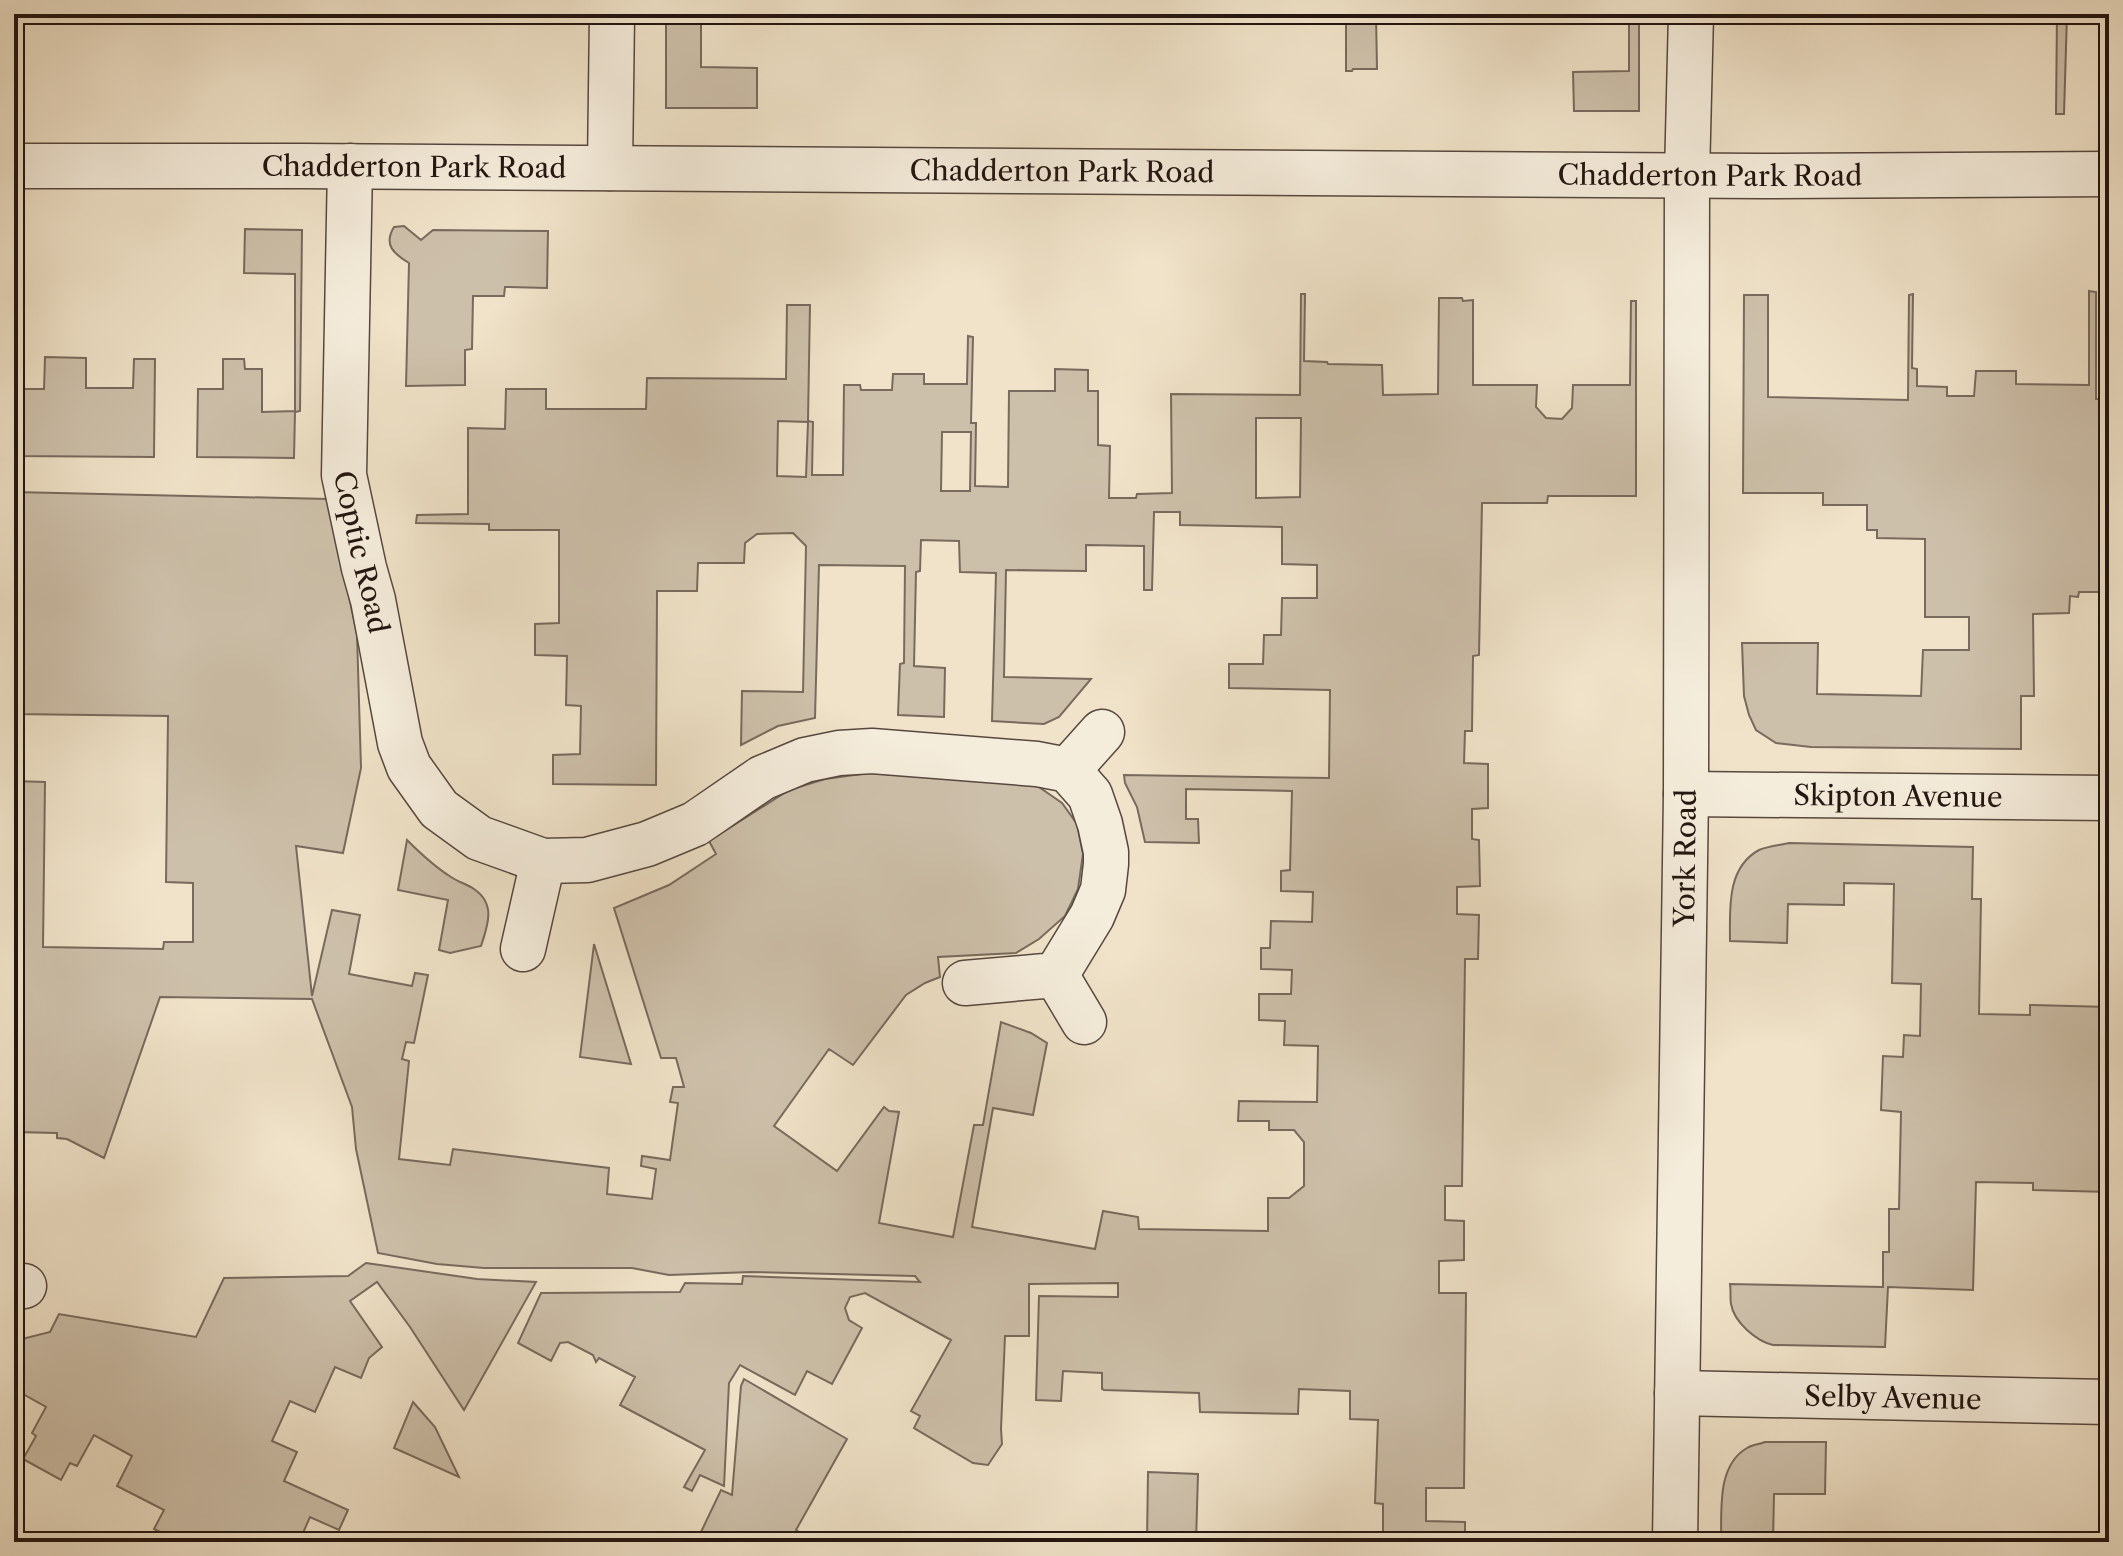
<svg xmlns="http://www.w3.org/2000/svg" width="2123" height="1556" font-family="'Libre Caslon Text',serif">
  <rect width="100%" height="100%" fill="#f0e3c9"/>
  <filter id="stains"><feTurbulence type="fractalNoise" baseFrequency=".0025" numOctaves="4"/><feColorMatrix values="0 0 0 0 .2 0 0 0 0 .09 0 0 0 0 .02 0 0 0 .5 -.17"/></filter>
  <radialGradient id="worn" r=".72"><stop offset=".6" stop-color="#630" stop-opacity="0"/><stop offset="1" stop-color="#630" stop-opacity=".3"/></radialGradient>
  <g fill="#cdc0aa" stroke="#786a5e" stroke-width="2" fill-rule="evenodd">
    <polygon points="666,14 701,14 701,67 757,68 757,108 666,108"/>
    <polygon points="1346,14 1376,14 1377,69 1353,69 1352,71 1346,71"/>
    <polygon points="1629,14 1639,14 1639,111 1574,111 1573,72 1629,71"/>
    <polygon points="2057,14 2067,14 2064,114 2056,114"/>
    <path d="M404,226L421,240L433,230L548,231L547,288L505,287L504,296H473L472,349L465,350V385L406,386L409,263C394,254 383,245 394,227Z"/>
    <polygon points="245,229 302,230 300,411 295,412 294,458 197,457 198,389 223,389 223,359 244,359 245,369 262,369 262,412 295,411 295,274 244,273"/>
    <polygon points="2089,291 2096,292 2096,399 2109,399 2109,616 2108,592 2079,592 2078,597 2070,596 2069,613 2033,614 2034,696 2021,696 2021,749 1811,747 1776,743 1756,730 1749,715 1744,696 1742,643 1818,643 1817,694 1921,696 1923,650 1969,650 1969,617 1925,617 1925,539 1877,538 1877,530 1867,530 1867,505 1823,505 1823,493 1743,493 1744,295 1768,295 1768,397 1908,400 1909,295 1913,294 1912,368 1917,369 1917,386 1947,387 1947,396 1974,396 1976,371 2016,371 2016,384 2089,385"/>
    <path d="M1301,294H1305L1304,361L1327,362L1328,364L1382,365L1383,395L1438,394L1439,298H1462L1463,301L1473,300V385H1537L1536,407L1546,418L1562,419L1572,408L1573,385H1630L1631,301H1636V496H1548L1547,503H1482L1479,655L1473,656L1472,731H1465L1464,763L1488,764V808L1472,809V839L1479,840L1480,886L1457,887V914L1479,915L1478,959H1465L1462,1186H1445V1220L1464,1221V1260L1439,1261V1293H1466L1464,1488H1426V1521L1465,1522V1542H1383V1504L1375,1503L1378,1420L1350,1419V1391L1299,1389L1298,1414L1200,1412L1199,1393L1104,1390L1102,1389V1373L1063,1371L1061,1401L1036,1400L1039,1296L1118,1297V1283L1029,1284V1336H1005L1001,1429L1002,1444L988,1465L973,1463L914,1428L920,1416L911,1411L951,1340L865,1293L850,1297L845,1308L849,1320L862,1328L832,1384L807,1371L795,1395L740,1365L729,1383L724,1486L700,1475L692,1491L684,1487L705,1450L620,1405L635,1377L599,1358L596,1362L593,1355L568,1342L560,1343L551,1361L518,1343L541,1293L680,1292L685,1283L742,1284L743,1276L920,1282L915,1276L751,1272L669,1275L632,1268H484L437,1264L378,1253L356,1149L352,1107L312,999L160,997L104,1158L67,1139L57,1138V1133L14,1132V781L45,782L43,947L163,949L164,942H193V883L166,882L168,716L14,714V492L328,499L357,634L361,768L343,853L296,846L312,996L332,910L360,915L349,974L412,986L415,973L428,975L414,1043L406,1042L402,1059L409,1061L399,1159L450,1165L453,1149L609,1168L607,1194L652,1199L656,1169L641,1166L642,1156L670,1160L678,1103L670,1102L673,1087H684L676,1058H661L614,908L669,885L716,854L709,841L789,790L825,779L869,773L1036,785L1062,803L1077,824L1083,854L1078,889L1065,916L1039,939L1016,953L938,957L940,977L925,983L906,995L853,1065L829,1049L774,1126L837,1171L884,1107L889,1111L899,1112L879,1223L953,1237L974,1125H983L1001,1022L1031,1033L1047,1043L1033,1115L993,1108L972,1227L1095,1249L1103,1211L1138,1217L1139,1229L1268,1231V1198H1289L1304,1186V1142L1294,1130H1269V1121H1238L1239,1101L1317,1102L1318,1046L1284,1045L1285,1021L1259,1020V994H1291L1292,970L1261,969V948H1270L1271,921L1312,922L1313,892L1281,891V871L1290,870L1292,791L1186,789V819H1198L1199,843L1145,842L1137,807L1125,783L1124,775L1329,778L1330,690L1229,688V664H1263L1264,635H1281L1282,598H1317V565L1282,564V527L1180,525V512H1154L1152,590H1144V546L1086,545V571L1006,570L1004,677L1091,679L1059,717L1044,724L992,721L996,573L960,572L959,541L921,540L920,571L916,572L914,666L945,668L944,717L898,715L900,664L904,663L905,566L819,565L815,718L778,726L741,745L742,691L803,692L806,546L793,533L757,534L745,543L744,563H698L697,591H657L656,785L553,784V755L580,754L581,706L566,705L567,656L535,655V624L559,623V530H489V524L416,523L417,515L468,514V428L505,429L506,389H546V409H646L647,378L786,379L787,305H810L808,421L813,422L812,475H843L844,385H860L861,390H892L893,374H924V384H967L968,336L973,337L971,423H976L975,486L1008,487L1009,391H1055V369L1088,370V391H1098V445L1110,446L1109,498H1136L1137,494L1172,493L1171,394L1300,395ZM1256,418H1301L1300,497L1256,498ZM778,421L808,422L806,477L777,476ZM942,432H971L970,491H941Z"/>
    <polygon points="45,357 86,358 86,388 133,388 134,359 155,359 154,457 14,456 14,389 44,389"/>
    <path d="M407,840C421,854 435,867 451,877C458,882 467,884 474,889C496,904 488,925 481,946L450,953L439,950L448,900L398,890Z"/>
    <path d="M1789,843L1973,847L1972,899H1981L1979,1014L2030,1015V1005L2109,1007V1192L2033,1190V1183L1976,1182L1973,1290L1888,1287L1885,1347L1773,1345C1756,1341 1734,1322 1731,1304C1730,1298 1731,1290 1730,1284L1883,1287V1252H1889V1209H1899L1901,1112L1881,1110L1883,1056L1903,1057L1904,1035L1920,1036L1921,984L1892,983L1894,884L1844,883V905L1788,904L1787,943L1730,941C1730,910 1726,868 1759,850C1768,846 1780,845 1789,843Z"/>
    <polygon points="594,944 631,1064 580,1057"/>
    <polygon points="366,1263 477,1279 536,1282 464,1410 410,1327 377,1282 350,1301 382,1347 369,1358 361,1378 335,1367 315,1412 290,1401 272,1441 297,1452 284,1481 348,1510 339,1530 310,1517 299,1542 172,1542 170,1541 172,1538 154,1529 164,1510 117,1486 132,1456 94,1435 77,1466 70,1463 61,1480 23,1459 36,1436 32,1433 46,1407 14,1389 14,1341 50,1332 59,1314 196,1337 224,1278 348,1276"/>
    <polygon points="744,1379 847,1439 796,1530 816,1542 708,1542 710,1538 701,1532 721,1490 732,1495 741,1386"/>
    <polygon points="413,1402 435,1427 459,1477 394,1448"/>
    <path d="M1765,1442H1826L1825,1494H1774L1773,1542H1721C1722,1512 1716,1466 1747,1448C1752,1445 1760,1444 1765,1442Z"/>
    <polygon points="1148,1472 1198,1474 1196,1542 1147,1542"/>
  </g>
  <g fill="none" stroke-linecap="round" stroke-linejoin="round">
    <g stroke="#56483f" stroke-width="47">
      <g id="minor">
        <path id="s1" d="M14,166H301L1761,176L2109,174"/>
        <path id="s2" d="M350,166L344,475L364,568L373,600L400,743L409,767L439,809L479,838L543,861L587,860L647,844L695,824L762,778L805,760L839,753L872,751L1037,764L1068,770L1090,795L1100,824L1106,852V864L1103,890L1092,916L1056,975L965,983"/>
        <polyline points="610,168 612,14"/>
        <polyline points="1068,770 1102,732"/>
        <path id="s3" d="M1686,794L2109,798"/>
        <polyline points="523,949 543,861"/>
        <polyline points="1056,975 1084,1022"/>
        <polyline points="14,1288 24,1286"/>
        <path id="s4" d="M1677,1393L2109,1402"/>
        <path id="s5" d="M1675,1542L1686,794L1687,175L1691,14"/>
      </g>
    </g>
    <use href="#minor" stroke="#f5eddc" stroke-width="44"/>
  </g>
  <g text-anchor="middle" stroke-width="6" stroke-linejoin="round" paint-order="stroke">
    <g font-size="28" fill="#221511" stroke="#f5eddc">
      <text dy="10" stroke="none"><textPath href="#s1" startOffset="400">Chadderton Park Road</textPath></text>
      <text dy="10" stroke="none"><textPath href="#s1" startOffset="1048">Chadderton Park Road</textPath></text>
      <text dy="10" stroke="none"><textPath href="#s1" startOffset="1696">Chadderton Park Road</textPath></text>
      <text dy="10" stroke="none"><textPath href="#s2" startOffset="388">Coptic Road</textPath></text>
      <text dy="10" stroke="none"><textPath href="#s3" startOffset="212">Skipton Avenue</textPath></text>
      <text dy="10" stroke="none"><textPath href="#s5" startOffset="684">York Road</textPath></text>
      <text dy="10" stroke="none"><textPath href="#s4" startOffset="216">Selby Avenue</textPath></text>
    </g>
  </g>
  <rect width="2123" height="1556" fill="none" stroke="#f0e3c9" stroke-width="48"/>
  <rect x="16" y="16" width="2091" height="1524" fill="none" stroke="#221511" stroke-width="4"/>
  <rect x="24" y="24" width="2075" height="1508" fill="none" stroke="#221511" stroke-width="2"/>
  <rect width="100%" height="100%" filter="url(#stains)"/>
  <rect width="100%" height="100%" fill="url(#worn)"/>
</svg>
